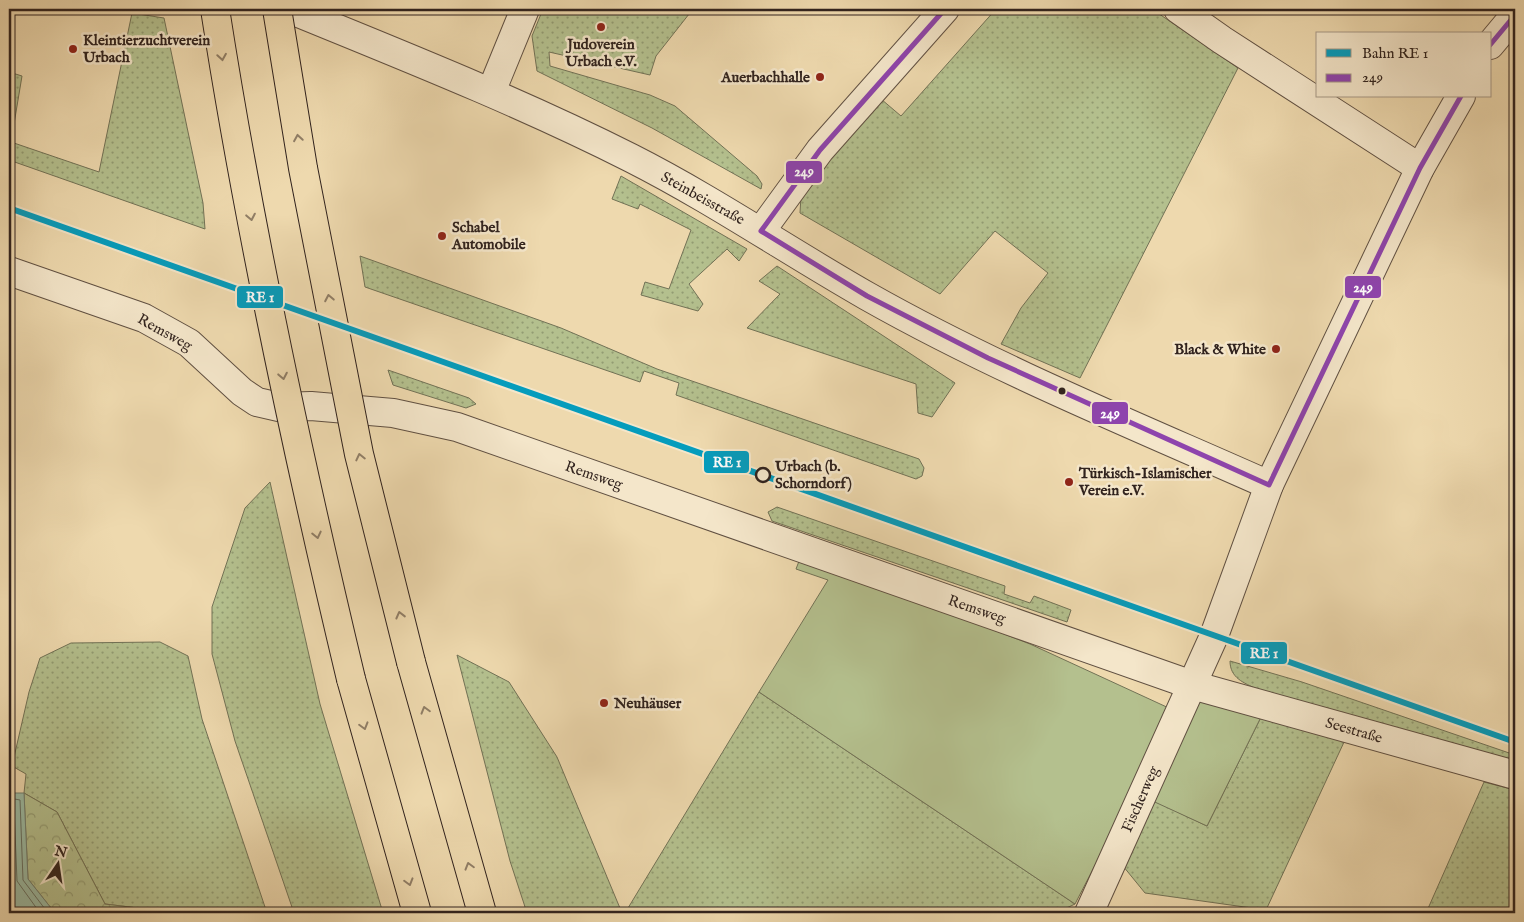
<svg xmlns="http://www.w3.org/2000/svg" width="1524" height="922" font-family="'IM FELL English',serif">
  <defs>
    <pattern id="grass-dots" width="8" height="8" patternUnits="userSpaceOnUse" patternTransform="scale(1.25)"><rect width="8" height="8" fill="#b4c08e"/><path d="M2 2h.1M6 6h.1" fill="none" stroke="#939c73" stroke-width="1.8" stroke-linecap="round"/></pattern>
    <pattern id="forest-crowns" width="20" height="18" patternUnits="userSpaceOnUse" patternTransform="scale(1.25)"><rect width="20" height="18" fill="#b4c08e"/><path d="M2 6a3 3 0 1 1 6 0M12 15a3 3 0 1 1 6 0" fill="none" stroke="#939c73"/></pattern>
  </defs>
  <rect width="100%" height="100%" fill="#eed9ae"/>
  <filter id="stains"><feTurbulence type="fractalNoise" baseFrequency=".004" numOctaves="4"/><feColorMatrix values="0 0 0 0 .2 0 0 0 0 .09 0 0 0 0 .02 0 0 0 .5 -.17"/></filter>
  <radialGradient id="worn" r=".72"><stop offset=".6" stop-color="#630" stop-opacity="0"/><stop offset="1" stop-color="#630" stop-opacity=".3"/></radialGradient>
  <g fill="url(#grass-dots)" stroke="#727256">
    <polygon points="543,9 693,9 656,56 650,75 549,52 550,66 650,95 675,106 757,176 762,184 761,189 652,128 537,71 532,36"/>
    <polygon points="996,9 1152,9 1238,68 1080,378 1001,344 1021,308 1048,273 995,231 940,294 800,213 801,196 804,186 881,99 901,116"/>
    <polygon points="132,13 164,18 203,203 205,229 9,160 9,72 22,76 11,142 99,172"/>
    <polygon points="621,176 747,249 739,261 727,249 689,284 703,304 698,311 641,295 645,282 669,289 691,230 640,204 638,209 612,199"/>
    <polygon points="360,256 561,328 657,369 919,459 924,468 922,476 916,479 676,395 679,383 644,371 640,382 365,287"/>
    <polygon points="777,266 955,383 932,417 918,413 916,384 747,328 780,294 759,281"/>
    <polygon points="388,370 469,398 476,404 466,408 393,385"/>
    <polygon points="270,482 320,704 383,913 294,913 235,741 212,654 212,607 245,508"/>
    <polygon points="777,507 1005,586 1004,594 1030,603 1034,596 1071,610 1067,622 772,521 768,512"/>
    <polygon points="160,642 188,656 202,719 267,913 179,913 105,904 57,812 24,793 26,774 12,766 29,692 40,658 71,643"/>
    <polygon points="457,655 509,682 557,757 622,913 527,913 510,861"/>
    <path d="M1230,661L1302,682L1515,755V765L1257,689C1244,683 1230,678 1230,661Z"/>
    <polygon points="759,692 1075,904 1056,913 625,913"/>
    <polygon points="1262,715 1345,740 1266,910 1145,893 1123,866 1146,797 1207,826"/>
    <polygon points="1484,782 1515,790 1515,913 1426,913"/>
  </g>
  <polygon fill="url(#forest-crowns)" stroke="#727256" points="24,793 57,812 105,904 179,913 55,913 28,879"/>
  <polygon fill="#b4c08e" stroke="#727256" points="801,556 1030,644 1184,715 1192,698 1262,715 1207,826 1133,792 1075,904 759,692 828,580 796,569"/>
  <polygon fill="#9bbba4" stroke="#717e6e" points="9,793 24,793 28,879 55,913 9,913"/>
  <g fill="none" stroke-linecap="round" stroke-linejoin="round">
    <g stroke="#666f61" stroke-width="1">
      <polyline points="9,798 20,800 23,880 48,913"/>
      <polyline points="9,804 14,807 17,881 40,913"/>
    </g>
    <g stroke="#605042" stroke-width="30">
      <g id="minor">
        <path d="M289,9C404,56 520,102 631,158C712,199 788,251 867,296C996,369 1134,425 1269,485"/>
        <polyline points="1178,9 1222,40 1420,168"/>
        <polyline points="1490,45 1515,15"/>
        <polyline points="491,92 525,9"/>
        <polyline points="761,231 820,150 945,9"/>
        <polyline points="9,271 144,318 189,343 242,392 257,402 279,407 311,406 393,413 457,427 1192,685 1515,775"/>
        <polyline points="1089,913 1214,636 1269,485 1420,168 1461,96"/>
      </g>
    </g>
    <g stroke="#31231e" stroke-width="30">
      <g id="trunk">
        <polyline points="411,662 482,913"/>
        <polyline points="351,679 417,913"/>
      </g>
    </g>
    <use href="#minor" stroke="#f4e6ca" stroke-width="28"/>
    <use href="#trunk" stroke="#eed9ae" stroke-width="28"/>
    <g stroke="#31231e" stroke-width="30" stroke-linecap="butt">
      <g id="trunk-bridge">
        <path d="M215,9C250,234 298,457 351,679"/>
        <polyline points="277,9 303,168 359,454 411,662"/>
      </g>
    </g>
    <use href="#trunk-bridge" stroke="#eed9ae" stroke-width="28"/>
    <g stroke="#f4e6ca" stroke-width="9">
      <g id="bus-1">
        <polyline points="945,9 820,150 761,231 867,296 988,358 1269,485 1420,168 1461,96"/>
        <polyline points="1490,45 1515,15"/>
      </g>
    </g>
    <use href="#bus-1" stroke="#8e44ad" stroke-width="5"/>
    <g stroke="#f4e6ca" stroke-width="10">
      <polyline id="rail-1" points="9,208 1515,742"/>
    </g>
    <use href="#rail-1" stroke="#059cbc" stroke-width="6"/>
  </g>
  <defs><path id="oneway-chevron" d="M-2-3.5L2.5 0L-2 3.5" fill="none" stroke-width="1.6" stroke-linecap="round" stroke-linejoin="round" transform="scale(1.25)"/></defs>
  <g stroke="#907e66">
    <use href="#oneway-chevron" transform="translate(222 57) rotate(81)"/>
    <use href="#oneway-chevron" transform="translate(298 138) rotate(-99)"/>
    <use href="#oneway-chevron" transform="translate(251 217) rotate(79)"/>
    <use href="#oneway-chevron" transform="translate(329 298) rotate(-101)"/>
    <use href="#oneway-chevron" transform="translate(283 376) rotate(79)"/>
    <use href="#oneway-chevron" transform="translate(360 457) rotate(-103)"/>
    <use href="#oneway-chevron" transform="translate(317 535) rotate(77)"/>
    <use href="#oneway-chevron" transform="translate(400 615) rotate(-104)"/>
    <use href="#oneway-chevron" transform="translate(425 710) rotate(-106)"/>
    <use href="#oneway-chevron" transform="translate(364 726) rotate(74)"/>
    <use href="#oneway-chevron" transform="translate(469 866) rotate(-106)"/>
    <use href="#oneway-chevron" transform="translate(409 882) rotate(74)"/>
  </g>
  <g fill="#8f2418" stroke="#f4e6ca" stroke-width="2">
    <circle cx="601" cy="27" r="5"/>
    <circle cx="73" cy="49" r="5"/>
    <circle cx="820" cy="77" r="5"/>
    <circle cx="442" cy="236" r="5"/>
    <circle cx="1276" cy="349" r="5"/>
    <circle cx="1069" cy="482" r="5"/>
    <circle cx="604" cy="703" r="5"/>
  </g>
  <circle fill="#31231e" stroke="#f4e6ca" stroke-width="2" cx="1062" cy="391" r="4.5"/>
  <circle fill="#f4e6ca" stroke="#31231e" stroke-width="2.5" cx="763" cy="475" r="7"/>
  <g text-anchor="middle" stroke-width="5" stroke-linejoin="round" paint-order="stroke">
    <g font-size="15" font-weight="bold" fill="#31231e" stroke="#f4e6ca" text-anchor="start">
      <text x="83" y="45">Kleintierzuchtverein<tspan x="83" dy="17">Urbach</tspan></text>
      <text x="601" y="49" text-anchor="middle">Judoverein<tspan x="601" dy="17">Urbach e.V.</tspan></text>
      <text x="810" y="82" text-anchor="end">Auerbachhalle</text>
      <text x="452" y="232">Schabel<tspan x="452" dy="17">Automobile</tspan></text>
      <text x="1266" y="354" text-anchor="end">Black &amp; White</text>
      <text x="1079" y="478">Türkisch-Islamischer<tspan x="1079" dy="17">Verein e.V.</tspan></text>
      <text x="614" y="708">Neuhäuser</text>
    </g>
    <g font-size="15" fill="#31231e" stroke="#f4e6ca">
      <text transform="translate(703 198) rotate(29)" y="5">Steinbeisstraße</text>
      <text transform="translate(165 332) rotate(29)" y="5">Remsweg</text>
      <text transform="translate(594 475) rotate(19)" y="5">Remsweg</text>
      <text transform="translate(977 609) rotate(19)" y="5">Remsweg</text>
      <text transform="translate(1354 730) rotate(16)" y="5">Seestraße</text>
      <text transform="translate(1140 799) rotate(-66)" y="5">Fischerweg</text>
    </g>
    <g font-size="15" font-weight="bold" fill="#31231e" stroke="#f4e6ca" text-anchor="start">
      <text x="775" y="471">Urbach (b.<tspan x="775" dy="17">Schorndorf)</tspan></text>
    </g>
  </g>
  <g stroke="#f4e6ca" stroke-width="2">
    <rect x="785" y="160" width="38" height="24" rx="5" fill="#8e44ad"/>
    <rect x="1344" y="275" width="38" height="24" rx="5" fill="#8e44ad"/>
    <rect x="236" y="285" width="48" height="24" rx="5" fill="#059cbc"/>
    <rect x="1091" y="401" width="38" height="24" rx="5" fill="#8e44ad"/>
    <rect x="703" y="450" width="47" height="24" rx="5" fill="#059cbc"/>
    <rect x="1240" y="641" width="48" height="24" rx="5" fill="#059cbc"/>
  </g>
  <g font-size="14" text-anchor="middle" font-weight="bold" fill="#fff">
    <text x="804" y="176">249</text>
    <text x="1363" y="292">249</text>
    <text x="260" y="302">RE 1</text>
    <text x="1110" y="418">249</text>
    <text x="727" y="467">RE 1</text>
    <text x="1264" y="658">RE 1</text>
  </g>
  <rect width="1524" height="922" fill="none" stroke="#eed9ae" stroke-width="30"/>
  <rect x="10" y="10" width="1504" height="902" fill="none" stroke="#31231e" stroke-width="2.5"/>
  <rect x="15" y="15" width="1494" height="892" fill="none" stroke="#31231e"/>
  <rect x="1316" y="32" width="175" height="65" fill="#f4e6ca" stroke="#a69885"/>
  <rect x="1326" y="49" width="25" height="8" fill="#059cbc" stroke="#a69885"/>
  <text x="1362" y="58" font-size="15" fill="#31231e">Bahn RE 1</text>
  <rect x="1326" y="74" width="25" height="8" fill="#8e44ad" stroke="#a69885"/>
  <text x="1362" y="82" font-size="15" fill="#31231e">249</text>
  <g transform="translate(58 864) rotate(13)" stroke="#f4e6ca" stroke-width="4" paint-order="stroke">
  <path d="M0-4L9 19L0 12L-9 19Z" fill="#31231e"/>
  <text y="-8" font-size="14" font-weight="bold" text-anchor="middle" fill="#31231e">N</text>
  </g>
  <rect width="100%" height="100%" filter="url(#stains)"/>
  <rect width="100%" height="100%" fill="url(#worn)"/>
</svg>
